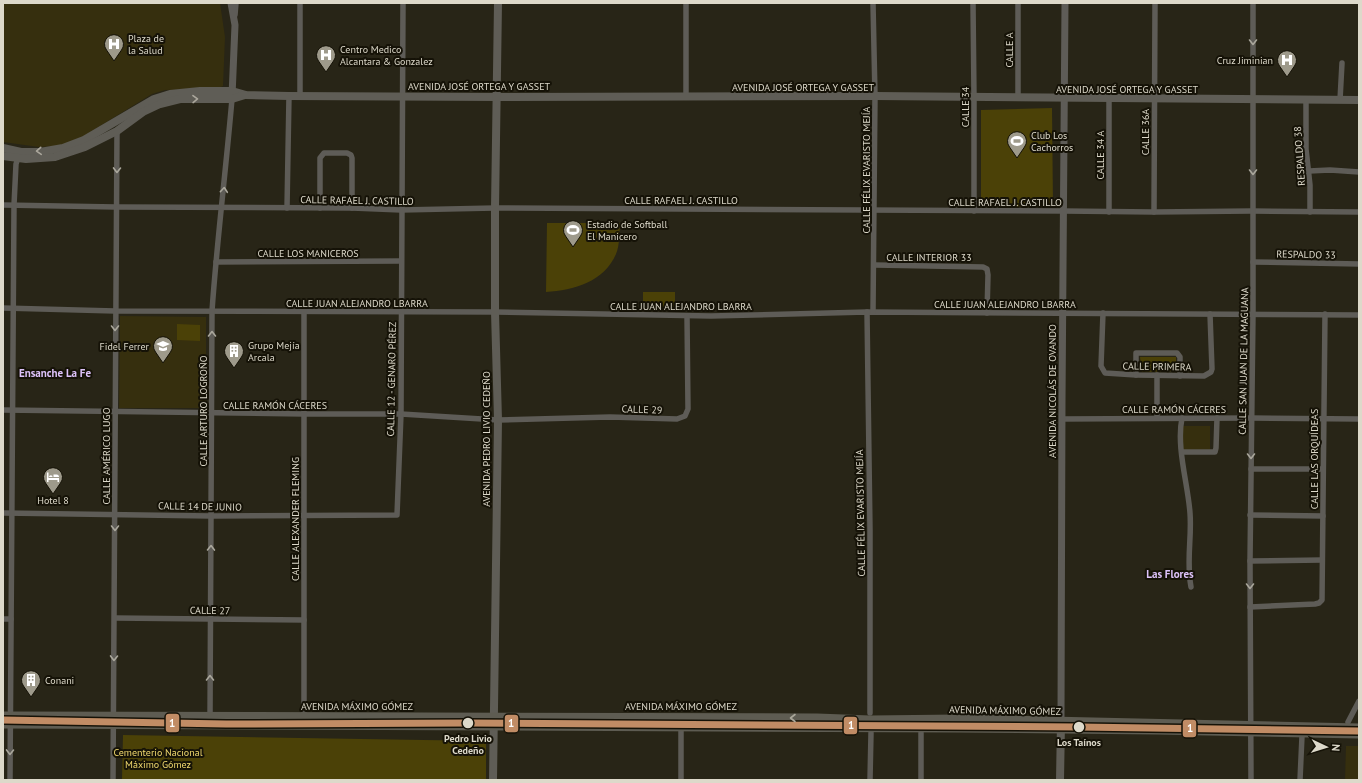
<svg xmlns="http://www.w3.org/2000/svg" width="1362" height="783" font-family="'PT Sans',sans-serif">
  <rect width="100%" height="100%" fill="#282517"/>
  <g fill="#362f0e">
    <polygon points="3,3 220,3 225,37 223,86 216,89 165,90 152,94 74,142 56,146 39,147 3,142"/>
    <polygon points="120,316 206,317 206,408 119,408"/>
    <rect x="1183" y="426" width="27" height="24"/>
    <polygon points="1346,746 1359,746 1359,780 1345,780"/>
  </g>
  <g fill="#4b4107">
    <polygon points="1052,108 1053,207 981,206 981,110"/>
    <path d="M547,223H620C619,233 620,245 616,254C604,282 574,290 546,292Z"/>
    <rect x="643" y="292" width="32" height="15"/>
    <polygon points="177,324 200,325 200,341 177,340"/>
    <polygon points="1140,357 1176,357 1176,371 1142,372"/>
    <polygon points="123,735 486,741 486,780 122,780"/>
  </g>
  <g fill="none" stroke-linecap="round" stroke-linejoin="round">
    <g stroke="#5e5c57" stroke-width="5.5">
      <polyline points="686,3 686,97"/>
      <polyline points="973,3 974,97 974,211"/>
      <polyline points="1018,3 1018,98"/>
      <polyline points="235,15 236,3"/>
      <polyline points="300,95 300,3"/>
      <polyline points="1306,100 1306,149 1310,185 1310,212"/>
      <polyline points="1340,100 1342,63"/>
      <polyline points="1309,171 1330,170 1359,172"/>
      <polyline points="3,205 116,207 352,208 401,210 495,208 1063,211 1154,212 1252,211 1359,212"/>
      <polyline points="287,208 289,96"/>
      <polyline points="320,208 320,158 324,153 347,153 351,155 352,158 352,208"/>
      <polyline points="1109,212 1109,99"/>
      <polyline points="1154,212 1155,3"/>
      <polyline points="216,262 401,261"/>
      <polyline points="1253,262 1359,264"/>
      <polyline points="875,265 983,267 987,269 988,275 987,313"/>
      <polyline points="3,308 115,311 495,312 711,316 867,312 1359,315"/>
      <polyline points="867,312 870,530 870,713"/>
      <polyline points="873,312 875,96 873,3"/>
      <polyline points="1103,313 1101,366 1105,373 1136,375 1204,376 1211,372 1212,369 1210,314"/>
      <polyline points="1136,375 1136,353 1177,353 1180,357 1180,376"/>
      <polyline points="3,410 304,414 401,414 498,420 610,417 677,419 685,416 688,409 687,316"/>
      <polyline points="1157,418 1157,375"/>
      <path d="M1182,418C1176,447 1188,484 1190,513C1192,539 1186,560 1191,587"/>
      <polyline points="1062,419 1251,418 1359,419"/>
      <polyline points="1182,452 1215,452 1216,448 1217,418"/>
      <polyline points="1251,469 1323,469"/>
      <polyline points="3,513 211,516 397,515 401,414 403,3"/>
      <polyline points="1250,515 1323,516"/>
      <polyline points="1250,561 1322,560"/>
      <polyline points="1250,607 1315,604 1319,603 1322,600 1325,314"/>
      <polyline points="115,618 304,620"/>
      <polyline points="3,619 11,619"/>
      <path d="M210,719L212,311C217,240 226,169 232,99"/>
      <polyline points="304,719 304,312"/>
      <polyline points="1348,722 1359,701"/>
      <polyline points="921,733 921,780"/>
      <polyline points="10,780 14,205 16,164 19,155"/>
      <path d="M113,780C116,564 114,347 117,131L119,129"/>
      <polyline points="681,780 681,727"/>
      <polyline points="870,780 871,733"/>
      <polyline points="1251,780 1250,561 1253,314 1253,3"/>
      <polyline points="1300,780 1302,736"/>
    </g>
    <g stroke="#5e5c57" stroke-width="7">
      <polyline points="231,3 235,25 232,96"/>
      <polyline points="1061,718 1062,401 1065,3"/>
    </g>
    <g stroke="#5f5d56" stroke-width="8">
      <polyline points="3,148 21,152 40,152 63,148 84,140 154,99 170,94 200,91 232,91 246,95 289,96 497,97 875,96 1359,100"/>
      <polyline points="3,156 26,159 55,157 85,147 117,131 143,112 160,104 180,99 232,99 245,95"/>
      <polyline points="493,780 498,420 495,312 495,208 498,3"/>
      <polyline points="1060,780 1061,723"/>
    </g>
    <g stroke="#5e5c52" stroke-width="9">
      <polyline points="3,716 817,718 870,720 958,719 1359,728"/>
      <polyline points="3,724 958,728 1157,730 1359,734"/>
    </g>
    <g stroke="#151207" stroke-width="10">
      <polyline id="metro-1" points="3,720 226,724 468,723 1079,727 1359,731"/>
    </g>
    <use href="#metro-1" stroke="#c18c65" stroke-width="7"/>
  </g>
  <defs><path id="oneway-chevron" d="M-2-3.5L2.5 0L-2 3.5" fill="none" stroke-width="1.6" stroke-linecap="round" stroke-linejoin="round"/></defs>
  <g stroke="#aaa79c">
    <use href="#oneway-chevron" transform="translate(1253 42) rotate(90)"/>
    <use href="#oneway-chevron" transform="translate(117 170) rotate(91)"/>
    <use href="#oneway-chevron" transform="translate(1253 172) rotate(90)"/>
    <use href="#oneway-chevron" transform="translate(224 190) rotate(-85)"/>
    <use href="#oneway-chevron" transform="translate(115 328) rotate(90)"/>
    <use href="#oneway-chevron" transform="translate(212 334) rotate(-90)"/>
    <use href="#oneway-chevron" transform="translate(1251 456) rotate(90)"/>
    <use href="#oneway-chevron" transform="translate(115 528) rotate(90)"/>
    <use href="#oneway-chevron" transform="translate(211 548) rotate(-89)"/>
    <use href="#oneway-chevron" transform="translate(1250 586) rotate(90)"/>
    <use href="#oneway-chevron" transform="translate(114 658) rotate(91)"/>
    <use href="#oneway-chevron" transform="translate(210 678) rotate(-90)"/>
    <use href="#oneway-chevron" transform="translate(10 752) rotate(91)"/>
  </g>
  <g stroke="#aba79c">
    <use href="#oneway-chevron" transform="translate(195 99) rotate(-1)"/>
    <use href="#oneway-chevron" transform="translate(39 151) rotate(176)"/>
  </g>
  <use stroke="#aaa79a" href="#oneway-chevron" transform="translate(793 718) rotate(-180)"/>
  <defs>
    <g id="hospital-pin" transform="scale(1)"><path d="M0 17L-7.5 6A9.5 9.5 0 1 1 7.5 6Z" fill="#9e9a8b" stroke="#151207"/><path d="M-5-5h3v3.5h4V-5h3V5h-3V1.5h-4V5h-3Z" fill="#fff"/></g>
    <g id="stadium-pin" transform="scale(1)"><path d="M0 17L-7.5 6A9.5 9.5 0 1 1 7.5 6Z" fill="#9e9a8b" stroke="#151207"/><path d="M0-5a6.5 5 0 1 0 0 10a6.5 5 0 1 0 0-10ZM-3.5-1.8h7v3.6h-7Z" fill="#fff"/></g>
    <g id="school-pin" transform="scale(1)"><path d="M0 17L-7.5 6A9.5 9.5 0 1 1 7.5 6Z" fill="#9e9a8b" stroke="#151207"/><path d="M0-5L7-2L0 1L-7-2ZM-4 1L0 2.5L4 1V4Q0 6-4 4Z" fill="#fff"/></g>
    <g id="building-pin" transform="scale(1)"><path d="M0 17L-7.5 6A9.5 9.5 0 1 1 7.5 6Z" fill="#9e9a8b" stroke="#151207"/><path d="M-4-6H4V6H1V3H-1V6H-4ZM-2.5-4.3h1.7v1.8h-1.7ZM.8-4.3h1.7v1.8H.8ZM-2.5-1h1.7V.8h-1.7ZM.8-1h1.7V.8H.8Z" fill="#fff"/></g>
    <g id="hotel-pin" transform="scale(1)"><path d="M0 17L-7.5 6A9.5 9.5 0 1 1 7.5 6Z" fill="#9e9a8b" stroke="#151207"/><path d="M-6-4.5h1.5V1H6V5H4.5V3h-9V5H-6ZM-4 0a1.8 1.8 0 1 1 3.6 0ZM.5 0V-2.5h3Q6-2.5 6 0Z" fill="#fff"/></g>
  </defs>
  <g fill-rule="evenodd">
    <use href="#hospital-pin" x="114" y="44"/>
    <use href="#hospital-pin" x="326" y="55"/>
    <use href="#hospital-pin" x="1287" y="60"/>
    <use href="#stadium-pin" x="1017" y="141"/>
    <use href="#stadium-pin" x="573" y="230"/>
    <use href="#school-pin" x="163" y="346"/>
    <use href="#building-pin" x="234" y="351"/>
    <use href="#hotel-pin" x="53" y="477"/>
    <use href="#building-pin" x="31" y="680"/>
  </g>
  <g fill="#ddd9ca" stroke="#151207" stroke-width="1.5">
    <circle cx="468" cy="723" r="6"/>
    <circle cx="1079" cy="727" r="6"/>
  </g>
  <g text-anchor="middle" stroke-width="4" stroke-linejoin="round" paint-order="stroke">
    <g font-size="10" fill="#ddd9ca" stroke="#151207" text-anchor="start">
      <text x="128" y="42">Plaza de<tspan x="128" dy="12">la Salud</tspan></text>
      <text x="340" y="53">Centro Medico<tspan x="340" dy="12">Alcantara &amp; Gonzalez</tspan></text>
      <text x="1273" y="64" text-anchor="end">Cruz Jiminian</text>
      <text x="1031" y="139">Club Los<tspan x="1031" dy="12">Cachorros</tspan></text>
      <text x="587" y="228">Estadio de Softball<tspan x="587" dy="12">El Manicero</tspan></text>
      <text x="248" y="349">Grupo Mejía<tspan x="248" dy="12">Arcala</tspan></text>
      <text x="149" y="350" text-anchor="end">Fidel Ferrer</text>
      <text x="53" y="504" text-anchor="middle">Hotel 8</text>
      <text x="45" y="684">Conani</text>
    </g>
    <g font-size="10" fill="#ddd9ca" stroke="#151207">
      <text transform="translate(1009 50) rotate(-90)" y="4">CALLE A</text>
      <text x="479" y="90">AVENIDA JOSÉ ORTEGA Y GASSET</text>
      <text x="803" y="91">AVENIDA JOSÉ ORTEGA Y GASSET</text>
      <text x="1127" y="93">AVENIDA JOSÉ ORTEGA Y GASSET</text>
      <text transform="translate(965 107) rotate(-90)" y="4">CALLE 34</text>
      <text transform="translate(1145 132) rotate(-90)" y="4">CALLE 36A</text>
      <text transform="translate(1100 155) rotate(-90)" y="4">CALLE 34 A</text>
      <text transform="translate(1299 156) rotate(-94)" y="4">RESPALDO 38</text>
      <text transform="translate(866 170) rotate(-90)" y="4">CALLE FÉLIX EVARISTO MEJÍA</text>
      <text transform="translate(357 200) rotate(1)" y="4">CALLE RAFAEL J. CASTILLO</text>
      <text x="681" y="204">CALLE RAFAEL J. CASTILLO</text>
      <text x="1005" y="206">CALLE RAFAEL J. CASTILLO</text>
      <text x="308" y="257">CALLE LOS MANICEROS</text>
      <text transform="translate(1306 254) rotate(1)" y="4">RESPALDO 33</text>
      <text x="929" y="261">CALLE INTERIOR 33</text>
      <text x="357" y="307">CALLE JUAN ALEJANDRO LBARRA</text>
      <text x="1005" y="308">CALLE JUAN ALEJANDRO LBARRA</text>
      <text x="681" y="310">CALLE JUAN ALEJANDRO LBARRA</text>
      <text transform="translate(1243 361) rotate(-89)" y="4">CALLE SAN JUAN DE LA MAGUANA</text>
      <text transform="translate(1157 366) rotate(1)" y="4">CALLE PRIMERA</text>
      <text transform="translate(391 379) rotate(-89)" y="4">CALLE 12 - GENARO PÉREZ</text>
      <text transform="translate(1052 391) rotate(-90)" y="4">AVENIDA NICOLÁS DE OVANDO</text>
      <text x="275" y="409">CALLE RAMÓN CÁCERES</text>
      <text transform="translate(642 409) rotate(2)" y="4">CALLE 29</text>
      <text x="1174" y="413">CALLE RAMÓN CÁCERES</text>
      <text transform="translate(203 411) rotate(-90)" y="4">CALLE ARTURO LOGROÑO</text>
      <text transform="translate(486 439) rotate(-90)" y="4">AVENIDA PEDRO LIVIO CEDEÑO</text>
      <text transform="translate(106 456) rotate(-90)" y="4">CALLE AMÉRICO LUGO</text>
      <text transform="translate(1314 459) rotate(-90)" y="4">CALLE LAS ORQUÍDEAS</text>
      <text transform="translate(200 506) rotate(1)" y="4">CALLE 14 DE JUNIO</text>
      <text transform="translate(860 513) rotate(-91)" y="4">CALLE FÉLIX EVARISTO MEJÍA</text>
      <text transform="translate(295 519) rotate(-90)" y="4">CALLE ALEXANDER FLEMING</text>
      <text transform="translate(210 610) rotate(1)" y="4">CALLE 27</text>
      <text x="357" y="710">AVENIDA MÁXIMO GÓMEZ</text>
      <text x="681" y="710">AVENIDA MÁXIMO GÓMEZ</text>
      <text transform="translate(1005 710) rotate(1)" y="4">AVENIDA MÁXIMO GÓMEZ</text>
    </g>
    <g font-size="10" font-weight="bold" fill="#ddd9ca" stroke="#151207">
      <text x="468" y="742">Pedro Livio<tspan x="468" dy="12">Cedeño</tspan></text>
      <text x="1079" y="746">Los Taínos</text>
    </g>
    <g font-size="10" fill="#f1d96e" stroke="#151207">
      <text x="158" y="756">Cementerio Nacional<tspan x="158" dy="12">Máximo Gómez</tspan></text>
    </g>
    <g font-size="11" font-weight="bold" fill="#ddc2f9" stroke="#151207">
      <text x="55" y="377">Ensanche La Fe</text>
      <text x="1170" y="578">Las Flores</text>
    </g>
  </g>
  <g stroke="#151207" stroke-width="1.5">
    <rect x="165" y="713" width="15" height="20" rx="4" fill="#c18c65"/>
    <rect x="504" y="714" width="15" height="19" rx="4" fill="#c18c65"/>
    <rect x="843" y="716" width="15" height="19" rx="4" fill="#c18c65"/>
    <rect x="1182" y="719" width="15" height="19" rx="4" fill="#c18c65"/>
  </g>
  <g font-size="11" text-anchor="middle" font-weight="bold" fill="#fff">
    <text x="172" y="727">1</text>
    <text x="511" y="727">1</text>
    <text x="851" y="729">1</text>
    <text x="1190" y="732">1</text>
  </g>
  <rect width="1362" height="783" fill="none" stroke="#ddd9ca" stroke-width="8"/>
  <g transform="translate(1326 747) rotate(94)" stroke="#151207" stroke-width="3" paint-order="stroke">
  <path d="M0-3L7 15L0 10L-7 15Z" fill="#ddd9ca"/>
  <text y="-6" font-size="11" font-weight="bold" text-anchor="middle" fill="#ddd9ca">N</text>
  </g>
</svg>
